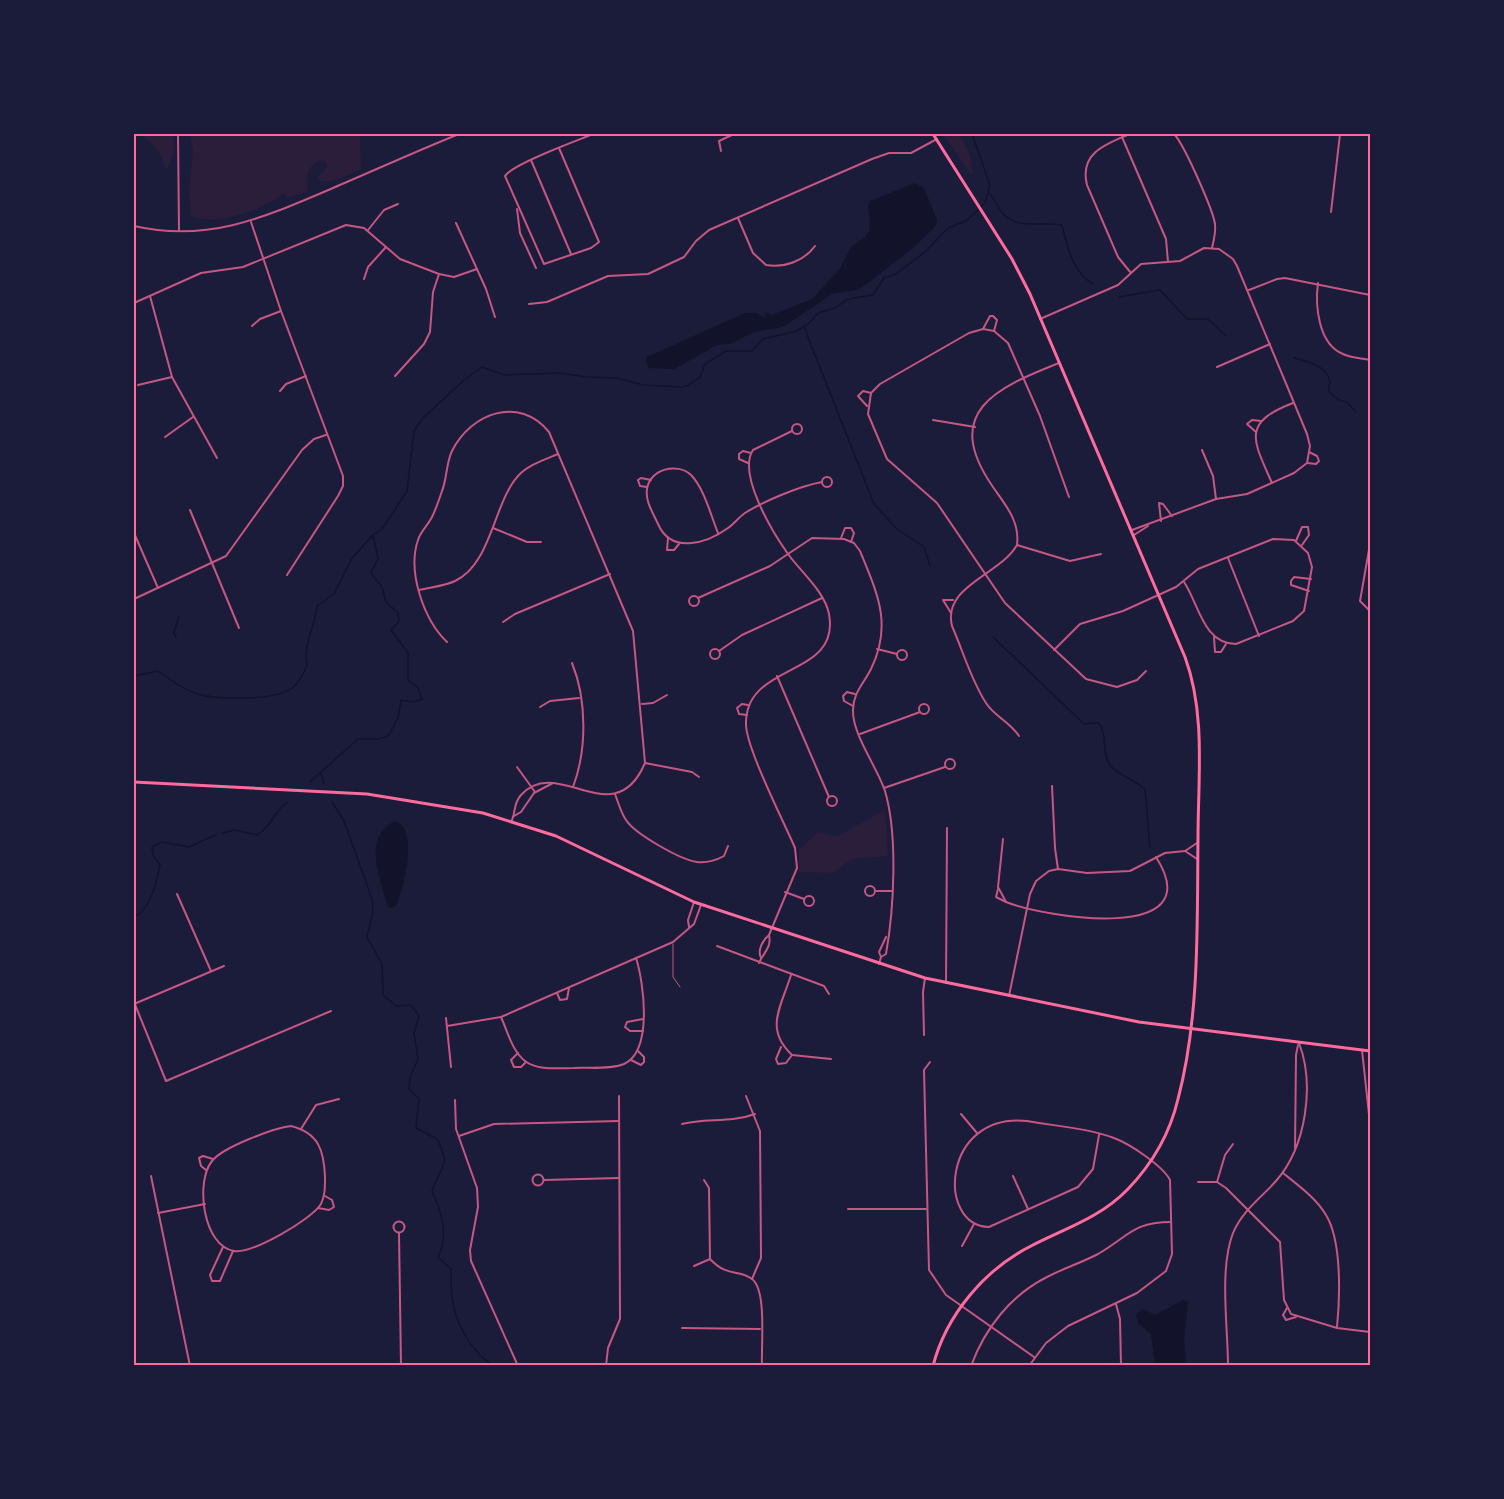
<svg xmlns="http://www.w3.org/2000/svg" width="1504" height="1499" font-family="Quicksand,sans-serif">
  <rect width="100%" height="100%" fill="#1b1b3a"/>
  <g fill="#2a1e3b">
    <polygon points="141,134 173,134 174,152 167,170 157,148"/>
    <path d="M190,134H360L361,170L332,181H320L318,177L327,168L326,162L320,160C305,168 307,177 308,191L288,198L283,194C263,209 216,227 191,216L189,192L193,151Z"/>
    <polygon points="943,134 959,134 970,155 973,174 971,175"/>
    <polygon points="885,810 888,856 852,859 833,873 799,872 799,850 818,832 838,836"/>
  </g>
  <g fill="#12122b">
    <polygon points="915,183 924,188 937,220 936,226 913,248 868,283 857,290 832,294 783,327 754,332 730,344 717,345 674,369 649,368 646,362 647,357 745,313 756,313 766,318 765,312 772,315 812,299 839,270 851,247 865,237 869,231 870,222 868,207 870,201"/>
    <path d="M395,821C419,828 404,889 396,906L392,908L388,907C381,879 361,838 395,821Z"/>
    <polygon points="1183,1300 1188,1302 1184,1339 1186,1365 1155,1365 1151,1334 1138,1323 1136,1314 1143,1309 1155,1315"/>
  </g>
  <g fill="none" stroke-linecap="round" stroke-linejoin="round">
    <g stroke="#12122b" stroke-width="1.5">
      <path d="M990,194C995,200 998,208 1003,214C1018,230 1044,221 1062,225C1067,246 1073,273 1093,284"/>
      <path d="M1119,297L1159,290C1163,292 1181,313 1187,319H1208L1226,336"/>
      <polyline points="804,327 874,504 897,529 924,547 930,566"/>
      <path d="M1294,358C1306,360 1324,366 1329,378C1332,384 1327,386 1329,392L1339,400L1347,402L1355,411"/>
      <path d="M993,637L1084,724L1099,723C1108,734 1101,753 1110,765C1118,776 1135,779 1145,790L1150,848"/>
      <polyline points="176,638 174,632 179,616"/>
      <path d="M134,676L158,671C170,680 181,688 195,693C214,700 275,701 292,688C300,682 304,673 307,665C303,642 315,628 317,606L334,594L352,558L373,535L382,529L407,491L414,431L422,419L464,380L482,367L504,375L559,373L587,377L617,378L643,385L682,387L687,386L700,377L705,364L726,351H752L763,339L797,331L808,324L818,313L835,308L848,299L873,295L884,278L896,274L926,251L948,228L966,221L985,203L990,185L972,134"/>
      <polyline points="321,774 324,783"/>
      <polyline points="310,782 358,739 379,739 388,736 398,718 401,700 414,702 422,699 418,688 408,680 408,653 391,630 399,621 398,613 386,602 382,587 371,573 378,558 373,536"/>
      <path d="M332,802L344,821L372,899L373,912L367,937L382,964L383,995L396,1006L411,1005L419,1016L414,1033L418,1059L410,1077L409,1089L419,1099L416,1128L437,1139C453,1166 437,1171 432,1192C442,1213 449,1235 438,1257L451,1269C450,1302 455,1327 478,1353C482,1358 488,1360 492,1366"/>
      <path d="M222,833L235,830L257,835C272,827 274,810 288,802"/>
      <path d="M134,917C150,910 157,882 160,864L153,856L152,847L162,842L189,847L215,835"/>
    </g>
    <polyline stroke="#c65784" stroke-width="1" points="673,944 673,977 680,987"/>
    <g stroke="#c65784" stroke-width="2">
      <polyline points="178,134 179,231"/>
      <path d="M1130,134C1106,144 1079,153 1087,185L1118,257L1131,273"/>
      <path d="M1174,134C1184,144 1213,210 1215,224C1216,232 1214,240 1212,248"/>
      <polyline points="1122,137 1166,239 1168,262"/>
      <path d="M559,148L599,242L591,248L544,264L505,176C512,164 576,141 593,134"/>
      <polyline points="721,151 719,141 734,134"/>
      <polyline points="531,160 571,254"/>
      <polyline points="517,209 520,233 536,268"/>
      <polyline points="1331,212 1340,134"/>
      <path d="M738,218L753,253L766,265C785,268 804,261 815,246"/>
      <polyline points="251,222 281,311 343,476 343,486 338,496 287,575"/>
      <polyline points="456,223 486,289 495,317"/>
      <polyline points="368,230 384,210 398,204"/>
      <polyline points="364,279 368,267 386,247"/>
      <path d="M1318,283C1315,305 1318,344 1343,354C1351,358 1361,358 1370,360"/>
      <polyline points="1249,290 1277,279 1285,278 1370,295"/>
      <polyline points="150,296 172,377 217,458"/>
      <polyline points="134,303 201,273 243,267 346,225 364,228 400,259 439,274 454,277 477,269"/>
      <polyline points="529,304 547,302 608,276 648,274 684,257 696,241 709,230 872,159 889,153 911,153 937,139"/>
      <polyline points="1040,319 1118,285 1141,264 1180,261 1204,248 1219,249 1233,259 1237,266 1307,434 1310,446 1307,463 1294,473 1247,494 1216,499 1132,530"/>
      <polyline points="252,326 260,319 281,311"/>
      <polyline points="983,329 990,316 993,316 997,320 994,331"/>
      <polyline points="1217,367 1270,344"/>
      <polyline points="395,376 424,344 430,332 433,292 439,274"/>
      <polyline points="138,385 172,377"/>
      <polyline points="280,391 286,384 306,376"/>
      <polyline points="867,406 858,396 863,391 871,393"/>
      <polyline points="933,420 975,427"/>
      <circle cx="797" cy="429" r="5"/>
      <polyline points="1256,432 1247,424 1252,420 1261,421"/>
      <polyline points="165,437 193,417"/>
      <polyline points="1202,450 1213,476 1216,499"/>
      <polyline points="748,463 739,459 739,454 743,451 751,453"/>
      <polyline points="1307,463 1316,464 1319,461 1317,456 1309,452"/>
      <circle cx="827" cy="482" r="5"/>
      <path d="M1272,483C1253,440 1241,423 1293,403"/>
      <polyline points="647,487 640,486 638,480 641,478 651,480"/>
      <polyline points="1069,497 1040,416 1008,343 994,331 983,329 969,333 880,384 871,393 868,414 887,459 937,503 1005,603 1086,679 1117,687 1137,680 1146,671"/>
      <polyline points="190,510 239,628"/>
      <polyline points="1161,521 1159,503 1163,504 1172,516"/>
      <polyline points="493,528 527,542 541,542"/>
      <polyline points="134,533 158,588"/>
      <path d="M718,533C711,516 704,488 691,475C677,462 650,469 647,489C645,501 653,513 658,524C671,554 706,544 728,528C734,524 739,517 745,513C764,501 800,486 822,482"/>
      <polyline points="1134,535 1148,526"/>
      <polyline points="668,538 667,550 674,550 679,544"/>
      <polyline points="841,538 845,528 851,528 854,533 851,542"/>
      <polyline points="1296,541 1302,527 1308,527 1309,535 1302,545"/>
      <polyline points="1370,544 1360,601 1370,611"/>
      <polyline points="1017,545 1070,561 1101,554"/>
      <polyline points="1228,558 1259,636"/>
      <path d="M419,590C431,587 445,586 455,581C491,565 494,502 518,476C528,465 544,460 558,454"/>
      <polyline points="1309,591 1291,585 1291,581 1294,577 1311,579"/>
      <circle cx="694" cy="601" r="5"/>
      <path d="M698,598L770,566L812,538L844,539L854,543L860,551C877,593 893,624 871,669C864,683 853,693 853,710C852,734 877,767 885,791C898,835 894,909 886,954L881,957L879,964"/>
      <polyline points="134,599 226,556 302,450 314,439 326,435"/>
      <polyline points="951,613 943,600 953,600"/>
      <polyline points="503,622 515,614 610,574"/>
      <polyline points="1214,637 1215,652 1221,652 1226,644"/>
      <path d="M447,642C424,620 407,572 418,540C420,532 428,525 432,517C436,509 439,500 442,491C447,479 446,463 452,451C471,413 519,395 549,432L633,631L645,763C614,835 558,754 521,795C513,804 516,811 512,820"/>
      <circle cx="715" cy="654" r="5"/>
      <polyline points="877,649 897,654"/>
      <circle cx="902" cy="655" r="5"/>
      <path d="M1054,650L1080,624L1123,611L1176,587L1198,569L1273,539L1294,540L1308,553L1312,567L1304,611L1293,621L1236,644C1203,644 1199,604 1184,582"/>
      <polyline points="719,651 742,635 822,598"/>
      <path d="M572,663C587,700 587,750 573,787"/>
      <polyline points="777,676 829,797"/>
      <circle cx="924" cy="709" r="5"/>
      <polyline points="642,704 653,703 667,695"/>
      <polyline points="853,706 844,701 843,696 847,692 855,694"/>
      <polyline points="540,707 550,701 579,698"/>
      <polyline points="747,715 739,714 737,708 742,704 748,705"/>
      <polyline points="860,734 920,712"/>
      <path d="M1019,736C1009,721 995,717 986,703C971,680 963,651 952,626C942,586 1000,575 1017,545C1020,521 1006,506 993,487C941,412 996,388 1059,363"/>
      <circle cx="950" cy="764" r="5"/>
      <polyline points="645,763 692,772 699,777"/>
      <polyline points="517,767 535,792"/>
      <polyline points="1052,786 1055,848 1058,869"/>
      <polyline points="884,788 945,767"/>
      <path d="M615,794C618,802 621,813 626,820C635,834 681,860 697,862C708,863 715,861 724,856L728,846"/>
      <circle cx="832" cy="801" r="5"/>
      <polyline points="514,816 521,812 534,793 553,783"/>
      <path d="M1003,839L998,887L1006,902C1044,917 1212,945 1156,857"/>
      <polyline points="1185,851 1197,859"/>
      <circle cx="870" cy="891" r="5"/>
      <polyline points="998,889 996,897 1006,902"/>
      <polyline points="875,891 892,891"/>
      <polyline points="785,892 804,899"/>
      <polyline points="177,894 211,971"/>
      <circle cx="809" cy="901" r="5"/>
      <polyline points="689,927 688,920 694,902"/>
      <polyline points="717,946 824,986 829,994"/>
      <polyline points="881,957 879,952 886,937"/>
      <path d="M761,958C757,950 763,940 769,935"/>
      <path d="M759,963C763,953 772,948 769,935L797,868L795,848C784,822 747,750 746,725C744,661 841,679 829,614C825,592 801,572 788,554C773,533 737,474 753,450L792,431"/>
      <path d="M791,975C781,1007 764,1029 792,1055L831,1059"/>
      <polyline points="946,983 947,828"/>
      <polyline points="557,993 560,1000 567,999 569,988"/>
      <polyline points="1009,996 1030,894 1036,881 1049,871 1058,869 1087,873 1130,871 1165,853 1185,851 1197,843"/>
      <polyline points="134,1002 166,1081 331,1011"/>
      <polyline points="134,1004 224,966"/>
      <path d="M501,1017C507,1030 512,1051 525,1061C538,1071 558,1068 574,1068C589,1067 609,1070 624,1064C653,1051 644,983 636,958"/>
      <polyline points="446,1018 451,1067"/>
      <polyline points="643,1019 627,1022 625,1027 630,1031 643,1031"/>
      <polyline points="447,1026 501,1017 673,942 694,924 701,905"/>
      <polyline points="924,1035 923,992 925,978"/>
      <polyline points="781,1047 776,1059 778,1064 786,1063 792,1055"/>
      <polyline points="1362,1050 1370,1124"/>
      <polyline points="518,1053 511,1060 514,1067 521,1067 526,1062"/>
      <polyline points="631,1060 641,1065 644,1062 644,1057 638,1051"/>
      <polyline points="930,1062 924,1070 929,1270 946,1295 1034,1357"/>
      <polyline points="746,1096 760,1131 761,1258 752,1279"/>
      <polyline points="455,1100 456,1129 477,1188 478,1207 470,1250 471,1261 518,1366"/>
      <polyline points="961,1114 977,1133"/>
      <path d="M682,1124C706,1118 731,1123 755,1114"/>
      <path d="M291,1126C319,1133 324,1151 325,1177C325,1187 325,1196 321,1204C311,1220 252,1254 234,1251C203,1246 195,1182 212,1161C223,1147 274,1128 291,1126Z"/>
      <polyline points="301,1129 316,1105 339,1099"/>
      <polyline points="459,1136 494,1124 619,1121"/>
      <polyline points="1295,1149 1296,1055 1298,1045"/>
      <polyline points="206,1170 201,1166 199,1158 203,1156 213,1159"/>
      <path d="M1283,1173C1299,1186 1316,1198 1326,1215C1342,1241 1340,1298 1337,1327"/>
      <circle cx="538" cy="1180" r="5.5"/>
      <polyline points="151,1176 190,1366"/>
      <polyline points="1013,1176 1028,1209"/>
      <polyline points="544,1180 619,1178"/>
      <path d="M704,1180L709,1188L710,1259C728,1278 739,1269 752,1279C767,1290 761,1345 762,1366"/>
      <polyline points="1198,1182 1217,1182 1226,1188 1280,1242 1284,1300 1291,1314 1337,1328 1370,1332"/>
      <polyline points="1217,1182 1225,1155 1233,1144"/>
      <polyline points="318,1208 329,1210 334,1207 332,1200 325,1196"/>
      <polyline points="848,1209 926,1209"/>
      <polyline points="158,1213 205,1204"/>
      <circle cx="399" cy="1227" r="5.5"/>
      <polyline points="399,1233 401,1366"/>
      <polyline points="962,1246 974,1224"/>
      <polyline points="223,1247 210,1275 212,1281 220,1281 233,1251"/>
      <polyline points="694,1266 710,1259"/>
      <polyline points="1116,1304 1120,1319 1121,1366"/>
      <polyline points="1287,1308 1283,1315 1286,1320 1296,1317"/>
      <polyline points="682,1328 760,1329"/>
      <polyline points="606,1366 608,1348 620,1319 619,1096"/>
      <path d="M971,1366C985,1328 1011,1295 1047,1277C1064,1268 1081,1263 1098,1254C1129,1236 1133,1222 1171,1222"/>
      <path d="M1029,1366L1046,1343L1068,1326L1137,1293L1166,1271L1172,1254L1170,1180C1163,1166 1130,1144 1114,1138C1087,1128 1055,1126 1027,1121C942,1112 936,1226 989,1227L1078,1187L1093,1169L1099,1135"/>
      <path d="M1228,1366C1228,1327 1219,1269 1233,1233C1242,1211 1261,1198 1276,1181C1306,1147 1315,1085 1299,1043"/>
    </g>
    <path stroke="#c65784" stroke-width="2" d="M134,226C209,243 265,217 333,188C375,170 417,151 459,134"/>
    <g stroke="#ff6b9d" stroke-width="3">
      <polyline points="777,1366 932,1366"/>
      <path d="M933,1366C946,1315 985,1269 1031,1246C1066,1228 1100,1218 1128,1189C1152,1164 1170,1133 1178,1099C1200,1016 1197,923 1198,837C1198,778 1206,714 1185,657L1030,294L1012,259L933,134"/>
    </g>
    <polyline stroke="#ff6b9d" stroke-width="3" points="134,782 367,794 483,813 556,836 694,902 925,978 1139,1022 1370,1051"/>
  </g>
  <rect width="1504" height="1499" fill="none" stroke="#1b1b3a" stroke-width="270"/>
  <rect x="135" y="135" width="1234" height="1229" fill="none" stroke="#ff6b9d" stroke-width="2"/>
</svg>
